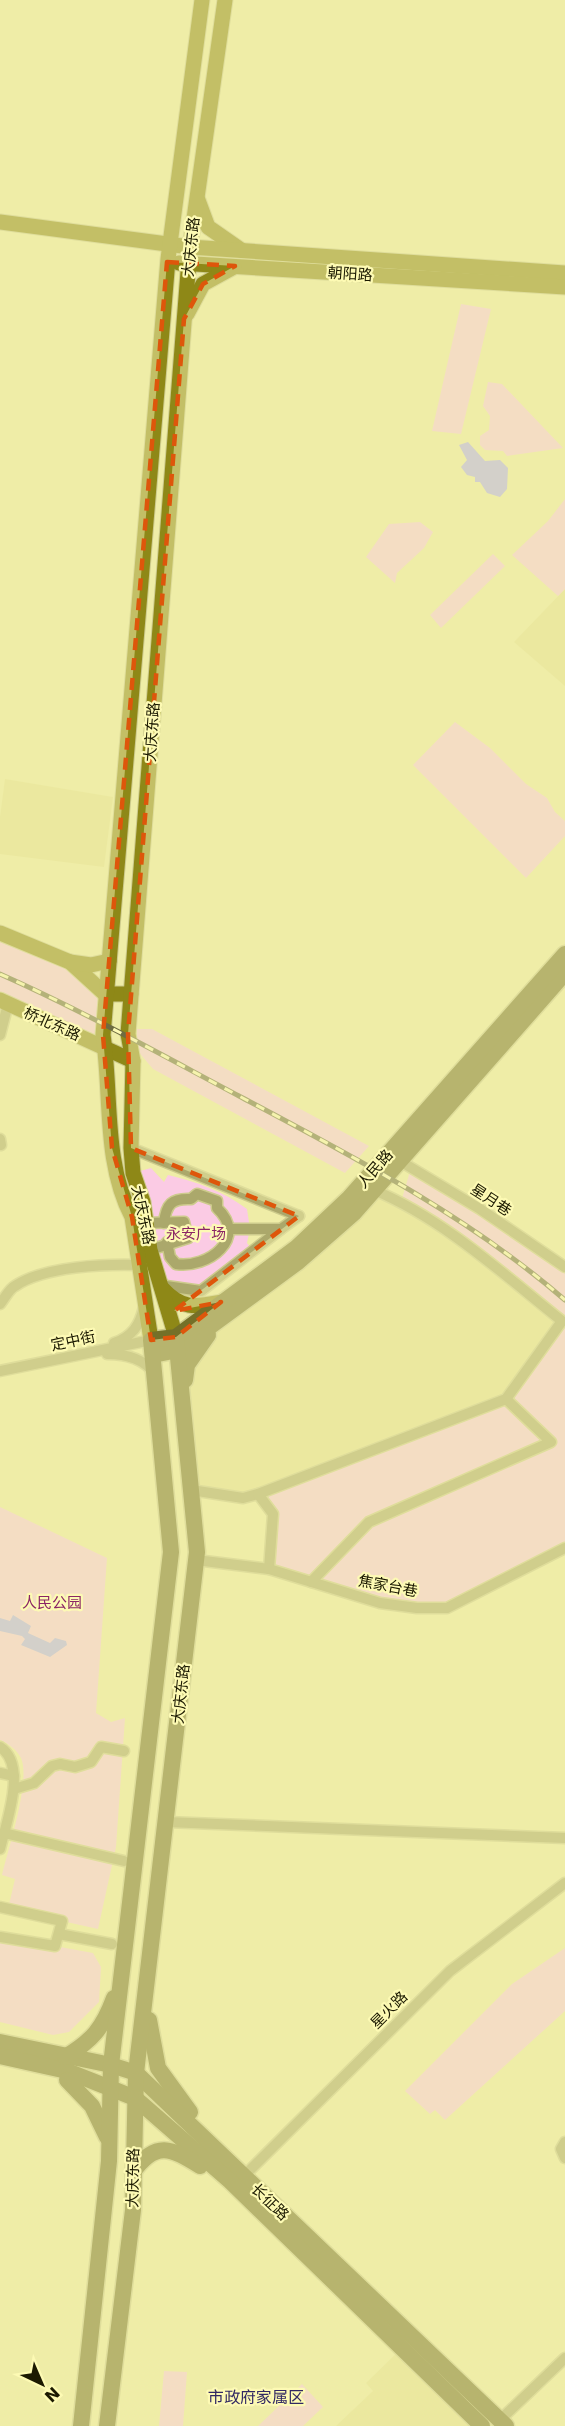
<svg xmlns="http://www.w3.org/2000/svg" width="565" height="2426" font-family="'DejaVu Sans','Noto Sans SC',sans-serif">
  <rect width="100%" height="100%" fill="#efeda7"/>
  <g fill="#e7e395">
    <polygon points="565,589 565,686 514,642"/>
    <polygon points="5,779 113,797 104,867 0,854 0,817"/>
    <polygon points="374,1190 396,1200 562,1321 506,1399 243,1498 191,1490 183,1402 198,1346"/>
    <polygon points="402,2348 482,2426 336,2426 373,2391 366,2383"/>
  </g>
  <g fill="#fbcbe4">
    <polygon points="461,304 491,309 461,434 432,431"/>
    <polygon points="488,382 502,384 563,448 507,456 503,451 485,450 480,445 480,436 489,430 490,416 483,406"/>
    <polygon points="565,499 565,589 558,596 512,555 548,521"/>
    <polygon points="420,522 433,532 424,548 397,573 395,583 366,557 389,524"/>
    <polygon points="493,554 505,566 441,628 430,615"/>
    <polygon points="455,722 490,748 526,784 547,798 555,812 565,821 565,836 526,878 413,765"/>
    <polygon points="0,933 70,962 105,994 105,1048 0,1000"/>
    <polygon points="137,1029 152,1029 369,1146 345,1173 153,1069 136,1049"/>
    <path d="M151,1168L164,1182L168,1175C197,1182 223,1191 247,1209L250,1229L247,1243L253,1251L201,1291L159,1285L133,1173Z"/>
    <polygon points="411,1168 565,1267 565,1548 447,1608 380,1603 269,1569 273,1514 258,1494 506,1399 561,1322 401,1202"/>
    <path d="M0,1507L107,1558L96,1713L111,1722L125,1718L116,1847L98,1929L8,1909L15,1879L2,1875C8,1850 31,1780 21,1758C17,1750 8,1743 0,1740Z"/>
    <polygon points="0,1936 93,1953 101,1967 99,2002 69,2032 53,2035 0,2022"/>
    <polygon points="565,1948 565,2011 445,2120 435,2110 430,2114 405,2091 512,1984"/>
    <polygon points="164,2371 187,2372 183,2426 159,2426"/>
    <polygon points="302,2384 323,2407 303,2426 258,2426"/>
  </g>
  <g fill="#b1aef3">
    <polygon points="468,442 485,461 500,460 508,468 507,489 500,497 487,493 480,482 475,482 475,477 467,475 461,467 467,460 459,445"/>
    <polygon points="13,1615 31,1626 28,1633 50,1643 55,1638 66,1641 67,1645 50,1657 21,1645 25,1639 22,1636 0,1631 0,1618 10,1621"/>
  </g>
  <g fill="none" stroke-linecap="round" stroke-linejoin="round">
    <g stroke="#cdcb8c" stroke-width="13">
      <g id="street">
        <polyline points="0,1035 8,1004"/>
        <polyline points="0,1139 1,1145"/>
        <polyline points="131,1148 299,1216"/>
        <polyline points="400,1161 480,1209 565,1267"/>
        <polyline points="146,1223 184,1222 188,1238 150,1250"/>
        <path d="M164,1223C166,1204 172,1198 191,1199L197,1194L217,1201V1208C249,1238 208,1269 176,1264L170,1257L167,1242"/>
        <polyline points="230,1229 281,1229 299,1216"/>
        <polyline points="159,1285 201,1291 281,1229"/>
        <path d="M0,1304C5,1298 9,1289 15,1286C45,1266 105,1264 139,1265"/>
        <path d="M114,1343C132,1337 140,1325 144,1307"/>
        <path d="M107,1354C124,1354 143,1358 154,1373"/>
        <polyline points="0,1371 151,1340"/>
        <path d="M191,1490L243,1498L258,1494L506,1399L562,1321C503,1274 445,1220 374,1190"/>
        <polyline points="258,1494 273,1514 269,1569"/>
        <polyline points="196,1560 269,1569 380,1603 417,1608 447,1608 565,1548"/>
        <polyline points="311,1582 369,1522 551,1442 506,1399"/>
        <path d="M0,1747C28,1765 6,1823 0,1849"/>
        <polyline points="0,1773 14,1776"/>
        <polyline points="14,1789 34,1783 52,1766 60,1764 75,1767 91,1762 101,1747 124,1751"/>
        <polyline points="166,1822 565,1838"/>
        <polyline points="4,1833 124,1861"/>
        <polyline points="0,1907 62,1921 55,1946 0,1937"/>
        <polyline points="59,1934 112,1944"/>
        <polyline points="565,2142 561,2149 565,2158"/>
        <polyline points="247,2173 450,1971 565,1883"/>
        <polyline points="500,2420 565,2358"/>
      </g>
    </g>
    <g stroke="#cdcb8c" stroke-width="17">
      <g id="secondary">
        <polyline points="198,200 208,227 241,250"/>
        <polyline points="0,222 190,247 565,273"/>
        <polyline points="179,263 565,287"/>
        <polyline points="187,314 203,284 234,267"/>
        <polyline points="0,933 70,962 105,994 131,994"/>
        <polyline points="70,962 91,965 109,961"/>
        <polyline points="0,1000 133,1061"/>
        <path d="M162,1288C182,1310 195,1307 221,1302"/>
        <polyline points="176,1337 150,1250 143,1202 133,1173 131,1148 133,1061 128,1034 190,247 225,0"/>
        <path d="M151,1340L132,1217C103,1162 112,1094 103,1035L168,259L202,0"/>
      </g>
    </g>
    <g stroke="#cdcb8c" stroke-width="19">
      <g id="primary">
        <polyline points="153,1355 178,1350 298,1262 354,1213 565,973"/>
        <polyline points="185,1380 187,1365 208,1335"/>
        <polyline points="149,2020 158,2068 190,2112"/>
        <polyline points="0,2042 111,2065 136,2073 506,2426"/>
        <polyline points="0,2056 67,2071 135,2098 230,2181 482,2426"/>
        <path d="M65,2057C92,2041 103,2028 114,1998"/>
        <polyline points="67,2080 92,2106 107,2137"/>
        <path d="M133,2172C156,2140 171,2148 200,2166"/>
        <polyline points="81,2426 109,2161 111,2065 171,1552 151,1340 176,1337 296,1248 349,1198 565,954"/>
        <polyline points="107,2426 133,2210 136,2073 197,1552 176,1337"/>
      </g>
    </g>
    <use href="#street" stroke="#aba86b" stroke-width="10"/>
    <use href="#secondary" stroke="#8e8817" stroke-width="15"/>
    <use href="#primary" stroke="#747028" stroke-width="16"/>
    <g stroke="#6e6c41" stroke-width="5">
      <path id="rail" d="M0,974C81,1010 160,1054 239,1096C352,1156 468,1216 565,1300"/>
    </g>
    <use href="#rail" stroke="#fdfab4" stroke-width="3" stroke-dasharray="9" stroke-linecap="butt"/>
  </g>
  <path d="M0 0H565V2426H0ZM167,262L235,266L203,284L184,319L128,1034L131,1148L299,1216L174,1311L221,1302L176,1337L151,1340L132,1217L112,1148L103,1035Z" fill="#efeda7" fill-opacity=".55" fill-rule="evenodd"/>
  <path fill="none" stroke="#de560b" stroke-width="4.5" stroke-dasharray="12 8" stroke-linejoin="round" d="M167,262L235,266L203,284L184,319L128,1034L131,1148L299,1216L174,1311L221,1302L176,1337L151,1340L132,1217L112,1148L103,1035Z"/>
  <g text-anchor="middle" stroke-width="4.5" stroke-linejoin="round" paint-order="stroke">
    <g font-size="15" fill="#1b1900" stroke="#fdfab4">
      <text transform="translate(191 247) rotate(-84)" y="5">大庆东路</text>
      <text transform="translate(350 274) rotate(4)" y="5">朝阳路</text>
      <text transform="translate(152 732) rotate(-86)" y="5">大庆东路</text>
      <text transform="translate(52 1024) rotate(24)" y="5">桥北东路</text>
      <text transform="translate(375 1169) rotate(-49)" y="5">人民路</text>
      <text transform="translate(491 1200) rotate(33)" y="5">星月巷</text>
      <text transform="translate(143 1215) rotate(78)" y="5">大庆东路</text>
      <text transform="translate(73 1341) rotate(-12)" y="5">定中街</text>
      <text transform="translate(388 1586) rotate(11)" y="5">焦家台巷</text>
      <text transform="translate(181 1694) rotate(-84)" y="5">大庆东路</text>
      <text transform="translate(389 2010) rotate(-45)" y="5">星火路</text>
      <text transform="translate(133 2178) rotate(-89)" y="5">大庆东路</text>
      <text transform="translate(270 2202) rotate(44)" y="5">长征路</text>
    </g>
    <g font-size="15" fill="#8b2566" stroke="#fdfab4">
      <text x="196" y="1239">永安广场</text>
      <text x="52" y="1608">人民公园</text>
    </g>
    <g font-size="16" fill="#312863" stroke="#fdfab4">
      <text x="256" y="2403">市政府家属区</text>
    </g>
  </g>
  <g transform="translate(42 2384) rotate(136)" stroke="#fdfab4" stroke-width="4.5" paint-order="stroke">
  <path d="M0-4.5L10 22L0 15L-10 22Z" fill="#1b1900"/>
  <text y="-9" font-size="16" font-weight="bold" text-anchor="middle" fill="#1b1900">N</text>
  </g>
</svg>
